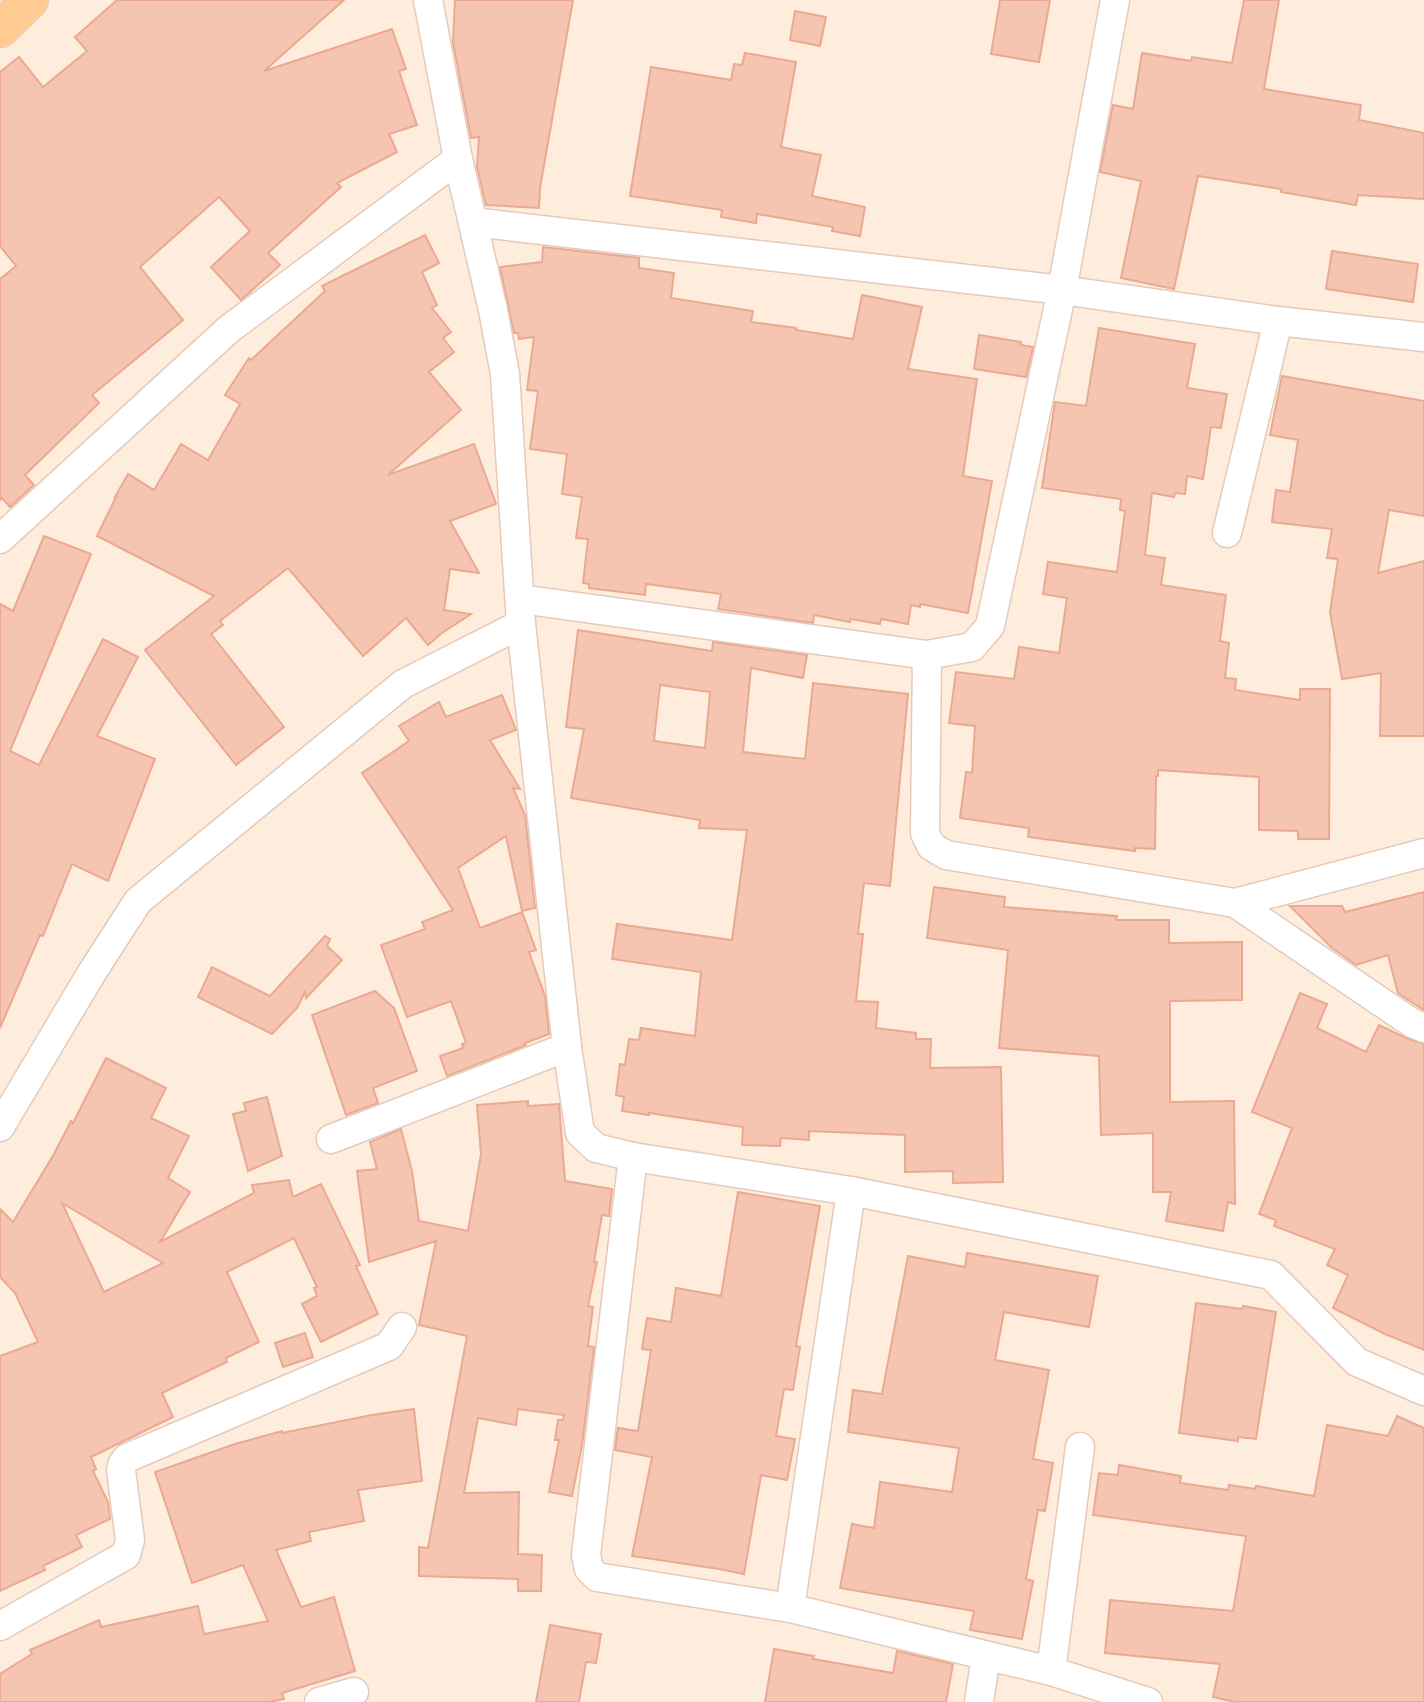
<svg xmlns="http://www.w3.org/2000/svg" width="1424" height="1702" font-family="Helvetica,sans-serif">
  <rect width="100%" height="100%" fill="#feeddc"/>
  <g fill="#f6c5b1" stroke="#eaa990" stroke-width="2" fill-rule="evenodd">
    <polygon points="117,0 344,0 264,71 392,29 406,69 399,71 417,125 389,134 397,152 337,183 341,187 268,253 280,265 241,300 211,267 250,231 219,197 140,267 183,320 92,395 99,403 25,475 34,485 10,507 2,498 0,500 0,279 16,266 0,246 0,72 19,57 43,87 87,51 75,37"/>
    <polygon points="455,0 573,0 540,188 539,208 486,205 477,167 479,137 471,138 453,42"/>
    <polygon points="1000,0 1050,0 1039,62 991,54"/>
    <polygon points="1244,0 1279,0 1264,89 1361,105 1359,120 1424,133 1424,199 1358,195 1356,205 1281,192 1281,189 1198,176 1174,289 1121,278 1141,181 1100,172 1113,105 1133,109 1142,53 1191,61 1192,57 1232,63"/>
    <polygon points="795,11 826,17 820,46 790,40"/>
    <polygon points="745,53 796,62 781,147 821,155 812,196 865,207 860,236 832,231 833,227 757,214 756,223 721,217 722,210 630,196 651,67 731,80 734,64 742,65"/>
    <polygon points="425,235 439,263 422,272 437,305 432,308 451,332 443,338 454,352 429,372 461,410 388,475 474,444 496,504 450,521 479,573 450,569 444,610 471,614 442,633 428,645 406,618 363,656 288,568 220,621 223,625 211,634 284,727 236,765 145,650 214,596 97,536 116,497 115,497 128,474 154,490 181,444 208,460 240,404 225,395 249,358 251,360 325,291 322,286"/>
    <polygon points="543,247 639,258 639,268 674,273 671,298 753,311 751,322 796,328 796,330 853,339 862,295 922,307 908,369 977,379 963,476 992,481 968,613 920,604 920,607 911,605 908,624 881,619 880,624 851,619 850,622 814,615 813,623 718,609 721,594 646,584 645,595 589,588 589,584 583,583 588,539 576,538 582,497 562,494 567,454 530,449 538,391 527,390 534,337 519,339 518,333 514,333 500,267 542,262"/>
    <polygon points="1332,251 1418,264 1413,302 1326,289"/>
    <polygon points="1099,328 1195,344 1187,388 1227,394 1221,428 1211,427 1203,479 1187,476 1185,494 1175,493 1174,497 1152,493 1145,555 1165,558 1161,585 1226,595 1220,641 1229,643 1225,678 1236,679 1235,690 1300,700 1300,689 1330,689 1329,839 1298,839 1298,831 1259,830 1259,777 1158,770 1158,776 1156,776 1155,849 1135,848 1135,851 1028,837 1029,828 960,818 966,772 972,773 975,726 949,723 956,672 1014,679 1019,647 1059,653 1067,598 1043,594 1048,562 1117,572 1125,511 1120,510 1121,499 1042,488 1055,402 1086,406"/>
    <polygon points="979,335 1021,342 1021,345 1033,347 1026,377 974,369"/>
    <polygon points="1282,376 1424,401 1424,516 1389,510 1378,573 1424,561 1424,736 1380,736 1381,673 1342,679 1330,612 1338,559 1327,558 1332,529 1272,522 1276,490 1290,492 1298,440 1270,435"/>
    <polygon points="44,536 91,554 10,751 39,765 103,639 138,657 97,736 155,759 108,881 72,864 43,936 40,935 0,1028 0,604 13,611"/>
    <path d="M578,630L712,651L713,642L807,655L803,678L751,668L743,752L805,759L813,683L908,694L890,886L864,883L858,934H863L856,1001L878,1002L876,1028L916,1033V1039H931L930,1068L1001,1067L1003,1182L953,1183V1171L905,1172V1135L809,1131V1140L781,1138L780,1146L742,1145L743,1127L649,1113V1115L622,1111L624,1097L616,1095L620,1064L625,1065L629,1039L639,1040L641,1028L695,1036L701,972L612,959L617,924L732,940L747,830L699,828L700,820L571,798L584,729L566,727ZM660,685L710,692L705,748L654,741Z"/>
    <polygon points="502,695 516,730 490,740 520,789 513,788 525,815 535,908 522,911 506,836 458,868 480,928 522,912 536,950 529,952 545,996 549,1034 525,1043 526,1045 447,1076 440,1056 463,1048 462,1044 466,1043 451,1001 407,1017 381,945 425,929 422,922 453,910 362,773 409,741 399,726 439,702 446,717"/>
    <polygon points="934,887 1005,897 1004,907 1117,916 1116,920 1169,920 1169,943 1242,942 1242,1000 1170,1001 1170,1102 1234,1101 1235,1204 1228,1202 1223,1231 1166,1221 1171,1192 1153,1192 1153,1133 1101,1135 1099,1056 999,1048 1008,950 927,938"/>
    <polygon points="1424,892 1424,1010 1398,993 1388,955 1356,965 1332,948 1290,906 1342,906 1345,912"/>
    <polygon points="325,936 330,939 327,946 342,960 306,998 305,992 297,1008 272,1034 198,997 212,967 270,996"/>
    <polygon points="375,991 394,1008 417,1071 373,1088 378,1103 346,1115 312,1015"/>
    <polygon points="1300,993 1327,1004 1317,1028 1366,1052 1379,1025 1406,1038 1424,1044 1424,1350 1385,1334 1333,1308 1348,1275 1327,1265 1335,1249 1274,1226 1276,1220 1259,1214 1292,1128 1252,1112"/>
    <path d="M106,1058L166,1088L151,1118L189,1136L168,1178L190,1192L160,1242L254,1193L252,1185L289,1180L293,1197L321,1184L360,1265L356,1266L378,1314L321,1342L302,1304L317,1296L314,1288L317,1287L294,1238L227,1272L259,1342L226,1358L227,1362L162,1393L173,1417L91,1457L96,1469L93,1471L108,1502L110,1519L76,1535L82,1547L43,1566L45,1570L0,1591V1356L38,1342L15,1293L0,1277V1209L13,1222L54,1154L71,1121L73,1123ZM62,1203L151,1256L163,1263L104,1292Z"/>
    <polygon points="267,1097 282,1156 248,1171 233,1114 246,1111 244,1103"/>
    <polygon points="528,1101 528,1106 559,1104 565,1181 612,1189 609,1216 602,1215 594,1262 597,1262 588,1306 593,1307 588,1346 594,1347 582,1445 572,1496 549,1492 559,1440 555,1440 558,1420 563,1420 564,1415 518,1409 516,1425 478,1418 464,1493 519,1492 518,1554 542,1555 541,1591 518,1591 518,1579 419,1576 419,1547 428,1548 467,1336 419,1325 436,1241 369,1262 357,1171 377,1169 370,1142 401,1129 412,1171 419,1221 468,1231 481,1154 477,1105"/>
    <polygon points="738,1192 820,1206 796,1346 800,1347 793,1390 784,1389 776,1436 795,1439 787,1480 761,1475 744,1574 719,1569 632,1556 652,1457 615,1450 618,1428 638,1431 651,1350 642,1349 647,1318 671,1322 676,1288 721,1296"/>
    <polygon points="967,1253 1098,1276 1089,1327 1004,1312 995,1360 1049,1370 1033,1459 1053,1463 1045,1511 1038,1510 1026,1579 1033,1581 1022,1639 970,1630 974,1611 840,1588 852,1524 874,1528 880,1482 952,1492 959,1448 848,1432 853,1390 882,1394 908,1256 965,1267"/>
    <polygon points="1196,1303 1242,1309 1243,1306 1276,1312 1256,1439 1238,1437 1238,1441 1179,1433"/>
    <polygon points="305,1333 313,1357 283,1367 275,1343"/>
    <polygon points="414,1409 422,1481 358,1490 364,1521 309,1532 311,1541 276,1550 301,1607 334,1597 355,1671 282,1693 284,1699 269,1702 0,1702 0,1674 32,1654 30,1650 99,1620 101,1627 198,1606 204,1634 268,1621 243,1565 192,1583 155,1472 235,1444 282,1431 282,1433 372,1415"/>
    <polygon points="1397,1416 1424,1428 1424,1702 1235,1702 1213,1697 1220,1664 1105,1653 1110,1600 1233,1611 1246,1536 1093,1515 1099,1473 1118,1475 1119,1465 1181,1476 1180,1483 1228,1490 1229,1485 1255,1489 1256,1486 1314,1496 1327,1425 1388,1436"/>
    <polygon points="550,1625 601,1634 596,1663 586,1662 579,1702 536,1702"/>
    <polygon points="774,1649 814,1656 813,1659 893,1673 897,1651 953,1664 946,1702 765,1702"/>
  </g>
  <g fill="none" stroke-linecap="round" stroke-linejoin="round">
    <g stroke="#e5cabb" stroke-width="31">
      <g id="minor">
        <polyline points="428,0 458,159 493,310 505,374 521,624 567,1047 580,1133 596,1148 633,1157 851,1191 1271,1275 1357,1362 1424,1391"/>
        <polyline points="473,222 1062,290 1278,321 1424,337"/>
        <polyline points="1227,533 1278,321"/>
        <polyline points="0,539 229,329 458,159"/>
        <polyline points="520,599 927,655 972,647 990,626 1062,290 1115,0"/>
        <polyline points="927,655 925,833 931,846 946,855 1235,903 1424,853"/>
        <polyline points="1235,903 1412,1023 1424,1028"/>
        <polyline points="0,1127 91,974 138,901 403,684 521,624"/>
        <polyline points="331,1139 567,1047"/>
        <polyline points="633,1157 586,1555 589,1569 597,1577 790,1608 1051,1671 1148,1702"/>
        <polyline points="790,1608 851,1191"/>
        <polyline points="0,1626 126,1555 130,1540 121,1470 123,1463 127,1458 389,1346 402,1327"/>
        <polyline points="1051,1671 1080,1447"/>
        <polyline points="319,1702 354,1692"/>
        <polyline points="979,1702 986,1656"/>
      </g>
    </g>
    <g stroke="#dbd2ce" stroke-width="39">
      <polyline id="major" points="0,29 30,0"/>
    </g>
    <use href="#minor" stroke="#fff" stroke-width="28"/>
    <use href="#major" stroke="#ffcb92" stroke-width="37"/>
  </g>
</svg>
